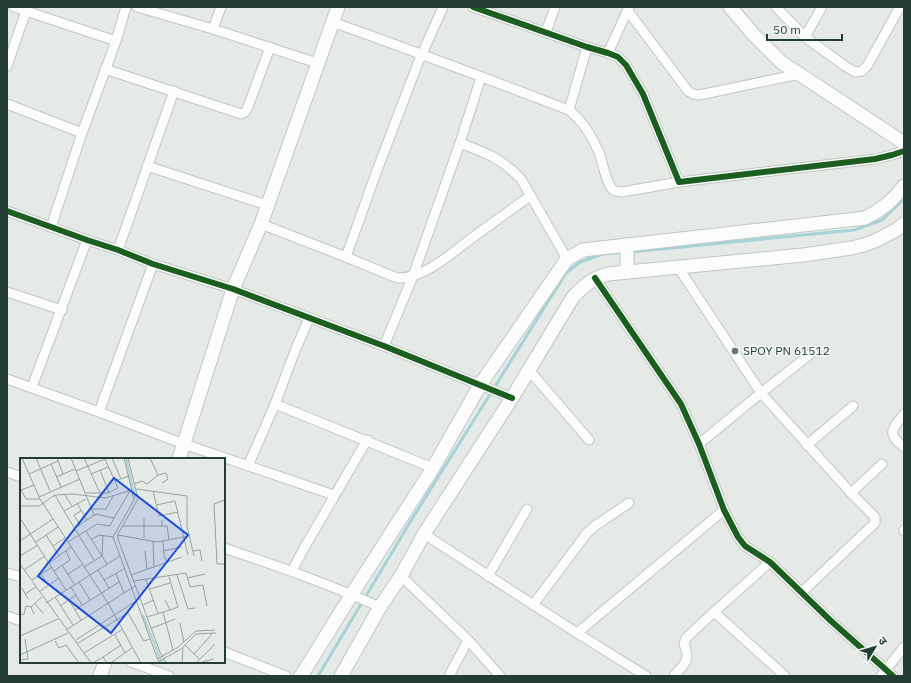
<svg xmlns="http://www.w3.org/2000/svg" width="911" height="683" font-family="'IBM Plex Sans','Noto Sans Devanagari',sans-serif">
  <rect width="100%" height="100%" fill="#e5eae7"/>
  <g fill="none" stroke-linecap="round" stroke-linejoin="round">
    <g stroke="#a7d2d6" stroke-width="3">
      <polyline points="631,252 854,230 882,220 904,199"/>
      <polyline points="318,676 412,519 566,273 580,262 603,254 624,252"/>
    </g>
    <g stroke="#c2c7c4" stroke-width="11">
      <g id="street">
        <polyline points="14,7 116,41"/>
        <polyline points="137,7 213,29 317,63"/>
        <polyline points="473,7 587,47 608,53 618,57 626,65 643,94 679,182 875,159 892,155 904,151"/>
        <polyline points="776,7 805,37 845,66 855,72 862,71 867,66 900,7"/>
        <polyline points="628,11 688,91 693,94 699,95 800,74"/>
        <path d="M332,22C412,50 490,80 569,110C583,121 593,138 600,155C603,164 606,183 613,190C616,192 619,191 622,192L679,182"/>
        <polyline points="213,29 221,7"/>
        <polyline points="546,32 555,7"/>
        <polyline points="805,37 822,7"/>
        <polyline points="608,53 629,7"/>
        <polyline points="7,66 26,11"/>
        <polyline points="105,69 241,114 245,112 248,107 270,47"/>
        <polyline points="7,104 82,133"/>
        <polyline points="569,110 587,47"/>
        <path d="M460,143C484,152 503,159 521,179L567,259"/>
        <polyline points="147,166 267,205"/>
        <polyline points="7,211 87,240 118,250 153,264 233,289 384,346 512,398"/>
        <path d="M261,224L346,257L397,278C425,279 454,251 476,235C494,222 512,209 530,196"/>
        <polyline points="51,227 82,133 116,41 126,7"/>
        <polyline points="118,250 174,91"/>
        <polyline points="346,257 376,173 418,63 443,7"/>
        <polyline points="678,267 761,393 851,493 882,464"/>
        <polyline points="595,278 681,404 699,444 724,510 738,537 745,546 770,562 831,621 893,676"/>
        <polyline points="7,292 62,310"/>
        <polyline points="384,346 413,276 460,143 481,77"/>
        <polyline points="529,370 589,440"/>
        <polyline points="7,379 99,412 184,444 334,495"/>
        <polyline points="32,387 87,240"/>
        <polyline points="275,404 433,468"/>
        <polyline points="99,412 153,264"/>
        <path d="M904,414C892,429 886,434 904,447"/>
        <polyline points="699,444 761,393 813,352"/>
        <polyline points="807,445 853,406"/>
        <polyline points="248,466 275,404 295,351 309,318"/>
        <polyline points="7,472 21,477"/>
        <polyline points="904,530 904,531"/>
        <polyline points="424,534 577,633 646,676"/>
        <path d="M224,548C277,566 329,584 380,607"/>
        <polyline points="292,571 303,550 367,440"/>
        <polyline points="7,573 21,577"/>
        <polyline points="401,576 468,640 500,676"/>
        <polyline points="488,576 527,509"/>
        <polyline points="801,593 875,523 875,517 851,493"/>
        <polyline points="533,605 587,533 595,526 629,503"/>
        <polyline points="714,612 785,676"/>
        <polyline points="7,616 21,621"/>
        <polyline points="577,633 724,510"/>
        <polyline points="224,652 286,676"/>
        <polyline points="131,662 169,676"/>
        <polyline points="449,676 468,640"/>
        <path d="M674,676C685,663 691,661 684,644L686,638L714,612L770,562"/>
        <polyline points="881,676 904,647"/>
      </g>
    </g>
    <g stroke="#c0c7c4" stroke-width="15">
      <g id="secondary">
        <polyline points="730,7 754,35 781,62 904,143"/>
        <polyline points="627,245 627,272"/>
        <polyline points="179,459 233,289 261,224 338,7"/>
        <polyline points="100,676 105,662"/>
        <path d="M301,676L352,594L433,468L480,385L567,259L583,250L865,218C883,209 891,202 904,186"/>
        <path d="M341,676L380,607L401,576L424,534L512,398L573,297C585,285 591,279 608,274L803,255L851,248L864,245L877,240L896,230L904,224"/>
      </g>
    </g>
    <use href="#street" stroke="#fbfcfb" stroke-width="9"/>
    <use href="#secondary" stroke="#fbfcfb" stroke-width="13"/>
    <g stroke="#f3f8f5" stroke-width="8">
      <g id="cycleway">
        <polyline points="473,7 587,47 608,53 618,57 626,65 643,94 679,182 875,159 892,155 904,151"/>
        <polyline points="7,211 87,240 118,250 153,264 233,289 384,346 512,398"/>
        <polyline points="595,278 681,404 699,444 724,510 738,537 745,546 770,562 831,621 893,676"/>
      </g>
    </g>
    <use href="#cycleway" stroke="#1b5e20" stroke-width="6"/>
  </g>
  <circle fill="#677973" stroke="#f3f8f5" stroke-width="1.5" cx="735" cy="351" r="4"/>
  <g text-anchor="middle" stroke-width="3" stroke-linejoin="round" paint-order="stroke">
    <g font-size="12" fill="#233c34" stroke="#f3f8f5" text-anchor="start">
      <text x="743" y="355">SPOY PN 61512</text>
    </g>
  </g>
  <g transform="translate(20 458)">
    <rect width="205" height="205" fill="#e5eae7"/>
    <path fill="none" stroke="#a7d2d6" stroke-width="2" d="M106,0L115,40M123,157L142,205"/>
    <path fill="none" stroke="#97a49f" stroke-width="1" d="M2,0L20,41L88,145L121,205M16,0L30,33M37,0L43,16M51,0L74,57M64,0L80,35M92,0L101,21M104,0L114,42L93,79L139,205M108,0L118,41L98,76V81L140,194L146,205M130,0L138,17L146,15L148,21L142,25M31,6L41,29M80,12L89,35M56,13L85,1L98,30L88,35H66M9,16L38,3M71,16L88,9M36,19L55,11M95,23L109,18M114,26L122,23L127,26L138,17M0,30L6,41H20M116,31L167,38V68L174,98M1,32L14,27M133,33L139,58L158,54M35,37L44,53L66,41M45,37L52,48M19,39L60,21M205,42L194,46L197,106H205M57,45L67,62M136,47L155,43L168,97M0,48H19L35,37L53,36L85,40L112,32M72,51H86L93,38M44,53L74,102M0,60L46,132M124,60V80M60,67L54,57L61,53M103,68H142V62M142,68H147L149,82M55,70L76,56L94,60L110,33M66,73L87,106M26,77L39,98M98,77L137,84L169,78M72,81L79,77L93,79M0,83L33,61M133,83L134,109M143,83L144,98L147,104M16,84L38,69M48,84L77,66L90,68L94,60M33,88L45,80M125,93L127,112M143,93L162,89M173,93L180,92L182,103M0,98L18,87M29,105L51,89M0,106L71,205M42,107L54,126M64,109L82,98L83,77M4,112L25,98M78,112L89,130M34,113L50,102L46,93M21,116L28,127M48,116L62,107M96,116L104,135M111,117L162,99M157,117L168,151L175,150M167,120L185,116M12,122L32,109M84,122L104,111M126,122L138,155M114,123L166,115L170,129L183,127L187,148M59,124L70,142M51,129L62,147M2,130L8,141M130,131L150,125M19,134L39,120M5,136L16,129M35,139L53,167M49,142L61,162M145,142L150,152L158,149L149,119M14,145L23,155M26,145L100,98M123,147L134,142M40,148L56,137M55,152L99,124M143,154L153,192M14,156L11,149L22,139M0,157L4,156L6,148L11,149M127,159L150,152M160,165L164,184M132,170L155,161M46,172L115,128M95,177L105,195M0,178L38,161M56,182L116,143M35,183L39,190L46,187L59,205M58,185L108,155L124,183L130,181M165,187L180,202M64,195L103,171M174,196L193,175M0,197L48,175M83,199L101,187M137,201L157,190L176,173L195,172M0,202L8,201L5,181M138,204L161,191L176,176L196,175M182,204L194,201M73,205L83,199L87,205M91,205L113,189M162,205L163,190M176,205L195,186"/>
    <path fill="#1d4ed8" fill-opacity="0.15" stroke="#1d4ed8" stroke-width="2" d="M94,20L168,77L91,175L18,118Z"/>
    <rect width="205" height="205" fill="none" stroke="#233c34" stroke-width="2"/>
  </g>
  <rect width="911" height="683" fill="none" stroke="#233c34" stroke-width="16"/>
  <g transform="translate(875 647) rotate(52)" stroke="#f3f8f5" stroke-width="3" paint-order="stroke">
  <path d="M0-3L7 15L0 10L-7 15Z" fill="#233c34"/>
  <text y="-6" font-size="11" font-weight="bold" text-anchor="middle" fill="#233c34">उ</text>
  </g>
  <path d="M767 34v6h75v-6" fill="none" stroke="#233c34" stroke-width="2"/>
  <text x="773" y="34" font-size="12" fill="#233c34" stroke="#f3f8f5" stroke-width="3" paint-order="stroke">50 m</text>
</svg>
